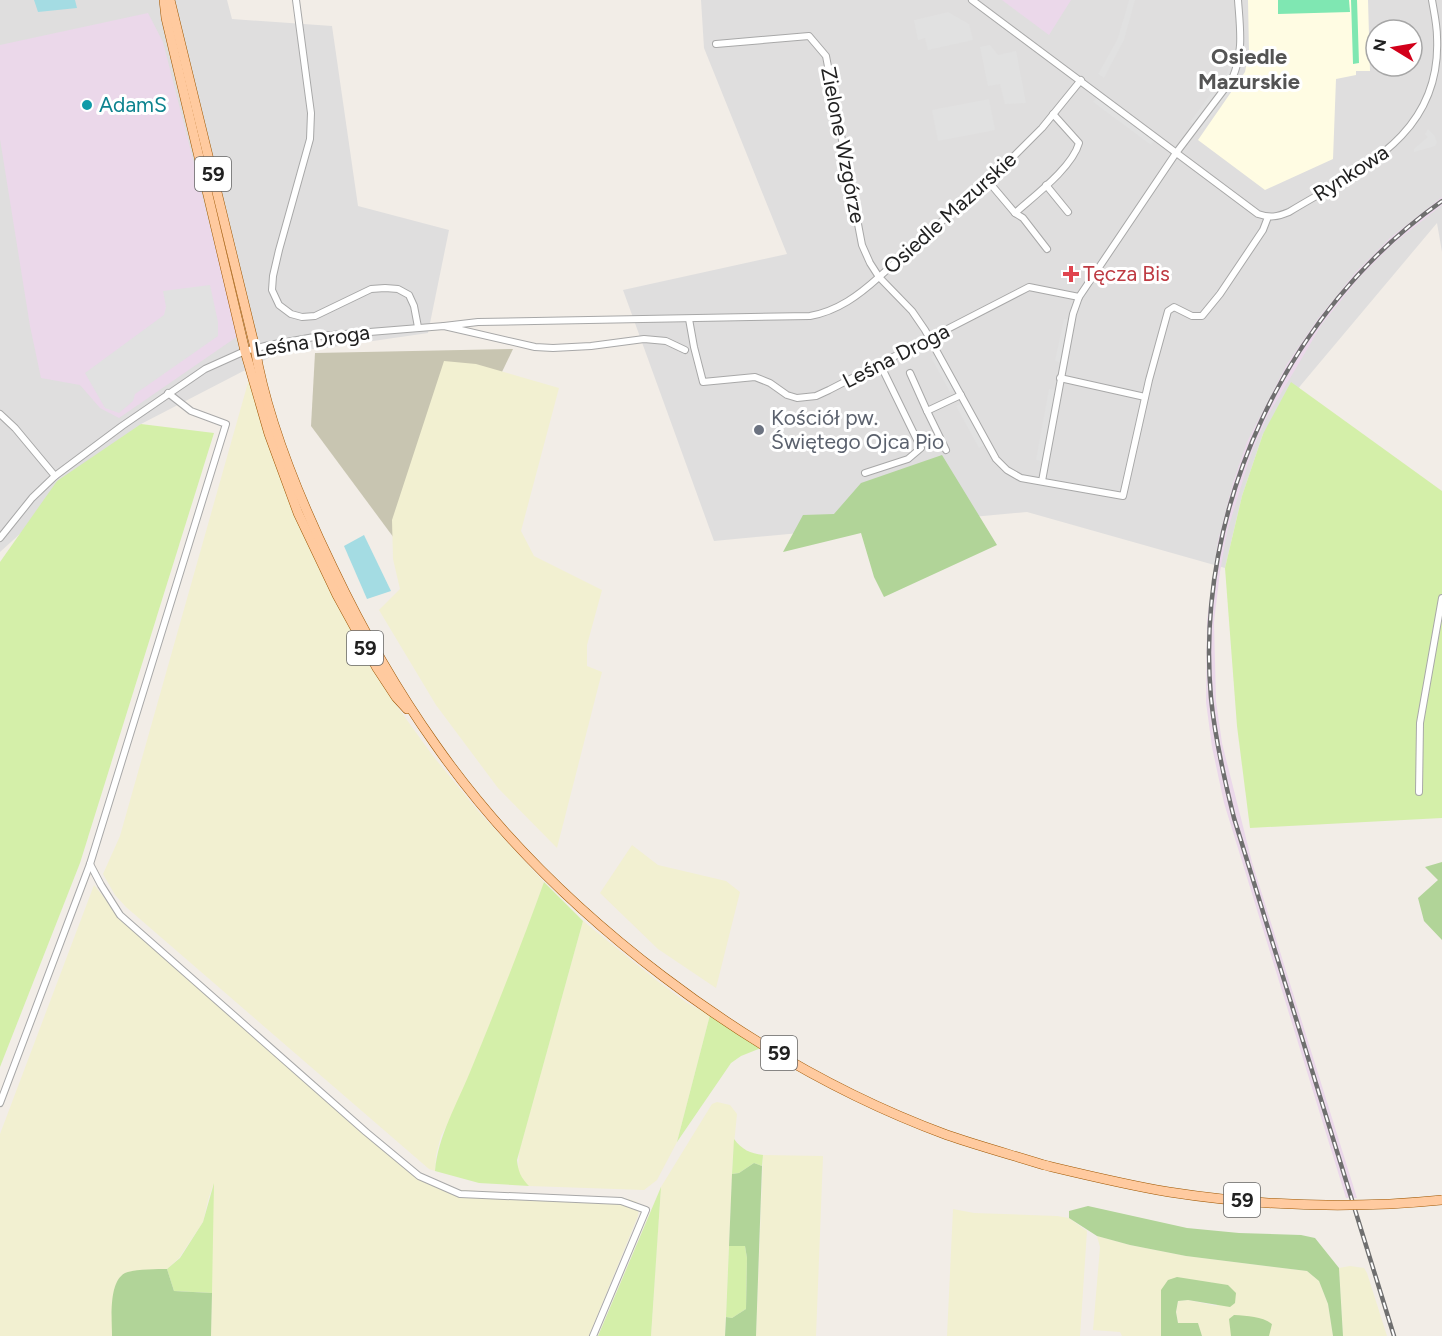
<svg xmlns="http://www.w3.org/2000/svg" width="1442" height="1336" font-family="Figtree,sans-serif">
  <rect width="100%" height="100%" fill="#f2ede7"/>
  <g fill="#dfdede" fill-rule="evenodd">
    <polygon points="0,0 227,0 232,19 332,26 358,206 449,230 428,333 325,348 280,352 141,424 0,552"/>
    <path d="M701,0H1442V252L1437,223L1301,385L1263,434L1242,496L1225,568L1027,512L714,541L623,290L787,254L704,48ZM1376,30H1412V66H1376Z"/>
  </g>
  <g fill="#ebd8ea">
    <polygon points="1002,0 1071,0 1049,35"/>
    <polygon points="148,13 163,42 238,336 119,418 100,408 80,385 41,378 30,326 0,139 0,45"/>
    <polygon points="1442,197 1442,205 1393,244 1359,278 1322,324 1267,417 1251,454 1227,532 1220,572 1214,622 1216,701 1222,743 1252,862 1357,1198 1346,1198 1224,803 1212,747 1206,702 1207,620 1218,541 1233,483 1247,442 1287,364 1317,320 1355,273 1390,238"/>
  </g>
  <polygon fill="#fffce3" points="1248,0 1368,0 1370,71 1356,71 1356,75 1336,79 1333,159 1265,190 1198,140 1245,72 1249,51"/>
  <polygon fill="#c8c5b1" points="513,349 411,561 311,426 315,353"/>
  <g fill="#f2f0d1">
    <polygon points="444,361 476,364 559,388 521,531 534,556 602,590 587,645 587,666 602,672 557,848 498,788 436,705 379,610 400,589 393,559 392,520"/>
    <polygon points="249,379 286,494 340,606 391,698 433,756 479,812 544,882 519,952 455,1110 441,1136 436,1155 435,1171 429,1169 126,907 115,895 103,874 120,836"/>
    <polygon points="632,845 658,865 726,881 740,892 716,988 658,949 600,893"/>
    <polygon points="94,885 107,901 145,935 414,1175 435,1184 460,1190 628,1199 637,1202 639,1208 638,1216 589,1336 211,1336 213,1185 208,1200 203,1222 179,1258 167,1269 141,1271 113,1294 112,1336 0,1336 0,1134"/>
    <polygon points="583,921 656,980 687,1003 710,1015 677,1142 657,1180 644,1190 529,1186 522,1179 518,1170 519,1152"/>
    <polygon points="717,1102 730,1105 737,1114 733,1154 725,1336 651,1336 661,1187 712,1104"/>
    <polygon points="763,1155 823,1156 816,1336 756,1336"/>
    <polygon points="953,1209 974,1213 1057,1216 1069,1218 1087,1231 1080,1336 947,1336"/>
    <polygon points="1097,1236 1130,1245 1186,1256 1307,1271 1319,1281 1328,1304 1333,1336 1202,1336 1198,1323 1178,1323 1176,1312 1178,1301 1188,1300 1217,1306 1212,1282 1161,1309 1161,1336 1122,1336 1120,1332 1093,1330 1100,1247"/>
    <polygon points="1350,1266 1364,1268 1367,1273 1387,1336 1343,1336 1339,1268"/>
  </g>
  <g fill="#d4efa9">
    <polygon points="1291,382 1442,491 1442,818 1250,828 1237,726 1225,568 1242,496 1263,434"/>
    <polygon points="141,424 214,433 80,863 0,1067 0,562 57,481"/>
    <path d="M544,882L583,921L517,1160C518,1171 521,1178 529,1186L479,1183L435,1171C438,1136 457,1104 470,1072C496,1009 521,946 544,882Z"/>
    <polygon points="710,1015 761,1048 741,1056 731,1063 677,1142"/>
    <path d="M734,1139C742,1150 750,1153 763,1155L762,1166L754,1163L739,1173L732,1174Z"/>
    <polygon points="214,1183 212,1293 174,1291 167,1269 180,1258 203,1222"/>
    <polygon points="661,1187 651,1336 598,1336"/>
    <polygon points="729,1246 745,1246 747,1258 746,1309 732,1318 726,1317"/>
  </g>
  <g fill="#b1d498">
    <polygon points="942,455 997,545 884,597 874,577 861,533 783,552 803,515 834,514 861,483"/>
    <polygon points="1442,862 1442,940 1424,921 1418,898 1438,880 1425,867"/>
    <polygon points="754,1163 762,1166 756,1336 725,1336 726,1317 732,1318 746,1309 747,1258 745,1246 729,1246 732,1174 739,1173"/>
    <polygon points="1088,1206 1187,1228 1239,1233 1301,1235 1315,1238 1339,1268 1343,1336 1333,1336 1328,1304 1319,1281 1307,1271 1186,1256 1130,1245 1097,1236 1069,1218 1069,1211"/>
    <path d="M167,1269L174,1291L212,1293L211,1336H112C112,1320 108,1282 125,1273C134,1269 157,1269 167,1269Z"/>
    <polygon points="1177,1277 1228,1285 1236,1293 1235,1303 1230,1307 1188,1300 1178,1301 1176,1312 1178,1323 1198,1323 1202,1336 1161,1336 1161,1290 1168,1280"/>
    <path d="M1234,1315C1248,1316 1261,1316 1272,1324L1269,1336H1231L1229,1319Z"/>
  </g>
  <g fill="#7fe7b2">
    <polygon points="1278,0 1349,0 1350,12 1278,14"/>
    <polygon points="1351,0 1357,0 1359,63 1353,64"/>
  </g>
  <g fill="#e1e1e1">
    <polygon points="1129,0 1135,0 1124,40 1104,78 1098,74 1118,38"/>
    <polygon points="948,12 969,24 973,40 928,50 925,38 918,40 914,20"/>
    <polygon points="990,45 998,55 1016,51 1026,103 1005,104 1000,84 988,86 980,47"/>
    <polygon points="1231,59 1235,63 1231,76 1219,92 1215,89 1227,73"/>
    <polygon points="1235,80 1237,82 1202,130 1201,128"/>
    <polygon points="1213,91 1217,94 1194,125 1190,122"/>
    <polygon points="1097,97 1155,140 1151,145 1093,102"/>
    <polygon points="989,99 995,130 938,141 932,110"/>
    <polygon points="1428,129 1434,135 1437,142 1435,146 1414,152 1414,149 1428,137 1425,134"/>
    <polygon points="210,285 218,322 218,336 135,394 133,401 119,413 105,408 85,373 164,315 166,307 163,291"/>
    <polygon points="1064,319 1069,320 1060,362 1055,361"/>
    <polygon points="937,354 955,389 950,392 931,357"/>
    <polygon points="1049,389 1055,390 1043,461 1036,460"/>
    <polygon points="962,403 985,445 979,448 956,406"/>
  </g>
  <g fill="#a4dce3">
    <polygon points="34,0 75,0 77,8 38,12"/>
    <polygon points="364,535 391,591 367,599 344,546"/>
  </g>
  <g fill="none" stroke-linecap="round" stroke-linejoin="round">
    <g stroke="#a8a8a8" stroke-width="8">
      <g id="street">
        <polyline points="296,0 311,113 310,139 279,250 273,276 272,290 279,305 291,314 302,317 315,316 371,289 385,288 398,289 409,295 414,306 418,327"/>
        <path d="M972,0L1258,214C1270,218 1277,217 1289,212C1360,169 1442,136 1437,37C1437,25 1434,12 1432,0"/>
        <polyline points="1081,80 1042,128 1004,166 879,277 912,311 925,330 996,459 1007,470 1021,478 1123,496 1149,380 1168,311 1174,307 1192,316 1202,316 1220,294 1263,230 1268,217"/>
        <path d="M988,181L1015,213C1034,196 1072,168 1079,143L1053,114"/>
        <polyline points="1046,185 1068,212"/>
        <polyline points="1015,213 1023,218 1047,249"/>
        <polyline points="689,319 694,347 703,382 755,377 770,383 787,395 797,398 816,396 829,390 1029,287 1079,297"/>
        <path d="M444,326L478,322L810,316C838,311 859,295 879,277L870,263L862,245L826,56L809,36L716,44"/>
        <polyline points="910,373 927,411 961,395"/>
        <polyline points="1060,378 1145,397"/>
        <polyline points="927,411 946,450"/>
        <polyline points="0,414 15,428 55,476"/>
        <polyline points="865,473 908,459 921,448 880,364"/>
        <path d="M1042,481L1073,314L1079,297L1176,153L1232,79C1244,52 1240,28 1238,0"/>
        <polyline points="0,538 32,498 55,476 122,426 205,369 245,351 269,345 320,336 444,326 535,347 553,348 591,346 644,339 666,341 685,350"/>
        <polyline points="1419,792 1420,723 1442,598"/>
        <polyline points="90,864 101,885 120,915 366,1132 419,1176 460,1194 621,1201 646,1210 593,1336"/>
        <polyline points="0,1103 90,864 226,424 191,411 168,393"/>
      </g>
    </g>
    <g stroke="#9e5600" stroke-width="10">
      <g id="primary">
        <polyline points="164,0 166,18 245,351 269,434 298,513 337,595 377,668 396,697 407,709"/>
        <path d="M170,0L255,348C267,421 301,502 333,568C362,629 396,689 435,744C553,913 754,1064 947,1135C979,1146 1012,1155 1044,1165"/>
      </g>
    </g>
    <use href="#street" stroke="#fff" stroke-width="6"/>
    <use href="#primary" stroke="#ffca9f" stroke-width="9"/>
    <g stroke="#6f6f6f" stroke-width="4.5">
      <path id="rail" d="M1394,1336L1234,818C1224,778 1215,739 1211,698C1194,508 1287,310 1442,201"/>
    </g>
    <use href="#rail" stroke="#fff" stroke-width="2" stroke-dasharray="7" stroke-linecap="butt"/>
    <g stroke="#9e5600" stroke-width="10" stroke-linecap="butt">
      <path id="primary-bridge" d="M1044,1165C1086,1175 1127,1185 1169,1192C1259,1206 1352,1209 1442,1200"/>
    </g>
    <use href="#primary-bridge" stroke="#ffca9f" stroke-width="9"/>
  </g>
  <circle fill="#0f9aa8" stroke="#fff" stroke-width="2" cx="87" cy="105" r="6"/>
  <path fill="#e0444e" stroke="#fff" stroke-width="2" d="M1068 265h6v6h6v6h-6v6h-6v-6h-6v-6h6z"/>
  <circle fill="#6b7280" stroke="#fff" stroke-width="2" cx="759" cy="430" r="6"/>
  <g text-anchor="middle" stroke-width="6" stroke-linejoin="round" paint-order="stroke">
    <g fill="#fff" stroke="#646464" stroke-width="1.5">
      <rect x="195" y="157" width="36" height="34" rx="4.5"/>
      <rect x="347" y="631" width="36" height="34" rx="4.5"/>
      <rect x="761" y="1036" width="36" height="34" rx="4.5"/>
      <rect x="1224" y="1183" width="36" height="34" rx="4.5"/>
    </g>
    <g font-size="20" font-weight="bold" fill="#212121">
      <text x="213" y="181">59</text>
      <text x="365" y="655">59</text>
      <text x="779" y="1060">59</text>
      <text x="1242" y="1207">59</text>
    </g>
    <g font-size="21" fill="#0d838f" stroke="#fff" text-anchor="start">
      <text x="99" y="112">AdamS</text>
    </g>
    <g font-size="21" fill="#212121" stroke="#fff">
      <text transform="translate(843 145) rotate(79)" y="7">Zielone Wzgórze</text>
      <text transform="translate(1351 173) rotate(-33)" y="7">Rynkowa</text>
      <text transform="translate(950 213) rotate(-42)" y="7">Osiedle Mazurskie</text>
      <text transform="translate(312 341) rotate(-9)" y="7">Leśna Droga</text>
      <text transform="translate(896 356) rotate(-27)" y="7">Leśna Droga</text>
    </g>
    <g font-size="21" fill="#be3a42" stroke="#fff" text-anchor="start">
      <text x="1083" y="281">Tęcza Bis</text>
    </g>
    <g font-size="21" fill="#5b616d" stroke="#fff" text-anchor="start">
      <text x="771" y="425">Kościół pw.<tspan x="771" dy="24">Świętego Ojca Pio</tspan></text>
    </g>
    <g font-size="22" font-weight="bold" fill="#545454" stroke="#fff">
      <text x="1249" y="64">Osiedle<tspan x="1249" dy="25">Mazurskie</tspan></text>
    </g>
  </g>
  <g transform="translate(1394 48) rotate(281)"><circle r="28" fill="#ffffff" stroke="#a6a6a6" stroke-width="1.5"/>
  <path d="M0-4.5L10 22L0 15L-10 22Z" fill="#d2001a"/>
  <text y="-9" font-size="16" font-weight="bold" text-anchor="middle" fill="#212121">N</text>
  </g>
</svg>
